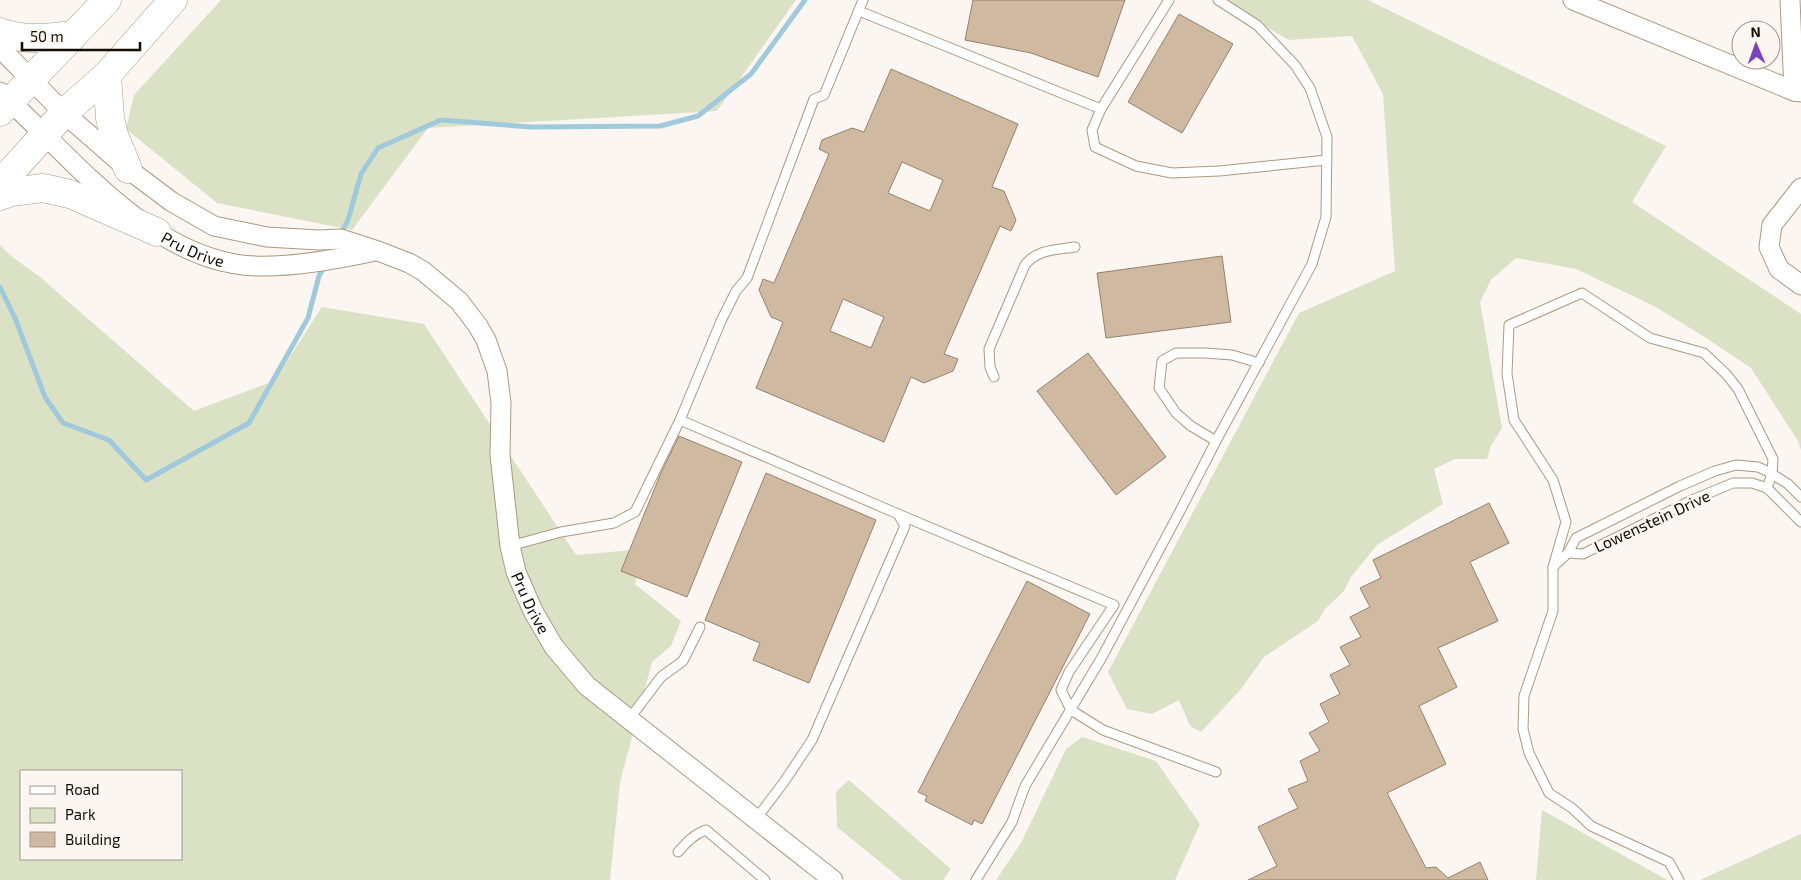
<svg xmlns="http://www.w3.org/2000/svg" width="1801" height="880" font-family="'Exo 2',sans-serif">
  <rect width="100%" height="100%" fill="#fbf6f2"/>
  <g fill="#dbe1c4" fill-rule="evenodd">
    <polygon points="221,0 796,0 717,111 428,128 352,230 217,203 126,129 134,95"/>
    <polygon points="1219,0 1368,0 1666,146 1632,202 1801,314 1801,450 1798,441 1751,368 1703,336 1654,306 1576,269 1516,258 1491,280 1480,302 1502,428 1491,446 1487,459 1455,459 1434,469 1443,504 1377,545 1351,577 1344,591 1325,609 1318,621 1264,657 1241,689 1201,732 1190,726 1179,700 1152,714 1127,709 1108,672 1299,313 1395,271 1383,94 1352,36 1289,40"/>
    <path d="M0,245L11,256L40,277L194,411L274,381L322,307L424,324L576,555L644,549L635,584L681,621L671,646L652,662L620,782L610,880H0ZM21,771H181V859H21Z"/>
    <polygon points="1082,737 1156,761 1200,824 1175,880 996,880 1021,843 1066,749"/>
    <polygon points="849,780 951,869 943,880 902,880 837,827 836,792"/>
    <polygon points="1542,810 1667,880 1536,880"/>
    <polygon points="1801,834 1801,880 1700,880"/>
  </g>
  <g fill="none" stroke-linecap="round" stroke-linejoin="round">
    <g stroke="#a0c9db" stroke-width="5">
      <polyline points="340,235 348,220 361,174 378,148 441,120 531,127 660,126 698,116 751,74 805,0"/>
      <polyline points="0,287 15,318 45,397 63,423 109,440 146,480 249,423 308,318 319,276 324,267"/>
    </g>
  </g>
  <g fill="#cfb9a1" stroke="#96816b" fill-rule="evenodd">
    <polygon points="973,0 1125,0 1098,77 1031,53 965,40"/>
    <polygon points="1179,14 1233,44 1182,133 1128,102"/>
    <path d="M891,69L1018,124L992,187L1004,191L1016,220L1011,231L1000,226L944,354L958,359L953,371L924,383L911,377L884,442L756,388L783,322L771,317L759,290L763,279L774,283L829,154L819,149L822,140L852,128L864,132ZM902,162L943,180L930,211L888,193ZM843,299L884,317L871,348L830,331Z"/>
    <polygon points="1222,256 1231,322 1106,338 1097,273"/>
    <polygon points="1088,353 1166,457 1116,495 1037,391"/>
    <polygon points="679,436 742,462 687,597 621,571 661,473"/>
    <polygon points="766,473 876,520 809,683 753,660 760,643 705,620"/>
    <polygon points="1489,503 1509,543 1470,562 1498,621 1438,648 1457,687 1419,706 1446,764 1387,793 1426,868 1436,867 1448,878 1480,862 1488,880 1248,880 1277,866 1258,827 1298,808 1288,789 1308,781 1300,761 1320,751 1309,733 1329,722 1320,704 1340,694 1330,675 1350,665 1340,647 1361,637 1350,617 1370,607 1360,588 1381,578 1373,560"/>
    <polygon points="1027,581 1090,614 982,824 974,820 972,825 925,801 927,796 918,792"/>
  </g>
  <g fill="none" stroke-linecap="round" stroke-linejoin="round">
    <g stroke="#ae9981" stroke-width="11">
      <g id="lane">
        <polyline points="859,11 1101,109 1092,130 1095,147 1136,166 1172,173 1219,171 1327,160"/>
        <polyline points="1101,109 1169,0"/>
        <path d="M994,377L990,367L989,349L1025,265C1037,249 1056,250 1075,247"/>
        <polyline points="680,420 898,514 905,526 812,740 784,782 756,819"/>
        <polyline points="1216,441 1191,426 1176,413 1159,388 1162,361 1176,353 1205,353 1232,355 1259,363"/>
        <polyline points="898,514 1114,605 1069,672 1061,690 1071,710 1103,730 1216,772"/>
        <polyline points="510,546 561,532 614,523 635,512 680,420 721,321 736,291 747,278 814,99 824,95 863,0"/>
        <polyline points="1568,553 1583,554 1692,500 1733,483 1752,483 1767,488 1801,522"/>
        <polyline points="1553,567 1568,553 1576,538 1680,486 1715,471 1736,465 1758,467 1767,471 1788,484 1801,497"/>
        <polyline points="630,718 661,677 683,661 700,627"/>
        <path d="M678,852C686,843 694,834 706,830L765,880"/>
        <polyline points="976,880 1012,822 1025,786 1102,657 1180,511 1216,441 1312,264 1326,217 1327,137 1310,88 1295,65 1257,25 1218,0"/>
        <polyline points="1679,880 1669,862 1591,826 1572,808 1549,793 1529,753 1523,729 1524,696 1553,611 1553,567 1566,522 1553,480 1514,420 1507,374 1509,325 1582,293 1650,338 1704,353 1727,375 1738,389 1773,459 1772,474 1767,488"/>
      </g>
    </g>
    <g stroke="#ae9981" stroke-width="21">
      <g id="street">
        <polyline points="1573,0 1794,91 1801,92"/>
        <polyline points="1790,0 1794,91"/>
        <path id="s1" d="M0,48L64,113L128,169L172,202L214,226L267,237L319,240L341,239L378,251L409,263L423,271L459,301L478,326L486,340L497,371L501,403L500,455L510,546L516,572L533,611L554,647L587,686L833,880"/>
        <path id="s2" d="M0,92C68,153 141,248 235,264C276,271 334,260 375,251"/>
        <polyline points="1801,188 1772,225 1769,247 1779,269 1801,285"/>
      </g>
    </g>
    <g stroke="#ae9981" stroke-width="29">
      <g id="primary">
        <path d="M0,32C23,41 49,38 73,35"/>
        <polyline points="107,75 110,118 114,135 128,169"/>
        <polyline points="0,112 107,0"/>
        <polyline points="0,184 64,113 107,75 173,0"/>
        <polyline points="0,196 11,192 43,188 70,194 157,232"/>
      </g>
    </g>
    <use href="#lane" stroke="#fff" stroke-width="9"/>
    <use href="#street" stroke="#fff" stroke-width="19"/>
    <use href="#primary" stroke="#fff" stroke-width="28"/>
  </g>
  <g text-anchor="middle" stroke-width="5" stroke-linejoin="round" paint-order="stroke">
    <g font-size="16" fill="#140d05" stroke="#fbf6f2">
      <text dy="6" stroke="none"><textPath href="#s2" startOffset="251">Pru Drive</textPath></text>
      <text transform="translate(1652 521) rotate(-25)" y="6">Lowenstein Drive</text>
      <text dy="6" stroke="none"><textPath href="#s1" startOffset="860">Pru Drive</textPath></text>
    </g>
  </g>
  <rect x="20" y="770" width="162" height="90" fill="#fbf6f2" stroke="#9f9993"/>
  <rect x="30" y="786" width="25" height="8" fill="#ffffff" stroke="#9f9993"/>
  <text x="65" y="795" font-size="15" fill="#140d05">Road</text>
  <rect x="30" y="808" width="25" height="15" fill="#dbe1c4" stroke="#9f9993"/>
  <text x="65" y="820" font-size="15" fill="#140d05">Park</text>
  <rect x="30" y="832" width="25" height="15" fill="#cfb9a1" stroke="#9f9993"/>
  <text x="65" y="845" font-size="15" fill="#140d05">Building</text>
  <g transform="translate(1756 45) rotate(358)"><circle r="24" fill="#fbf6f2" stroke="#9f9993"/>
  <path d="M0-4L9 19L0 12L-9 19Z" fill="#7a45bc"/>
  <text y="-8" font-size="14" font-weight="bold" text-anchor="middle" fill="#140d05">N</text>
  </g>
  <path d="M22 42v8h118v-8" fill="none" stroke="#140d05" stroke-width="2.5"/>
  <text x="30" y="42" font-size="15" fill="#140d05" stroke="#fbf6f2" stroke-width="4" paint-order="stroke">50 m</text>
</svg>
